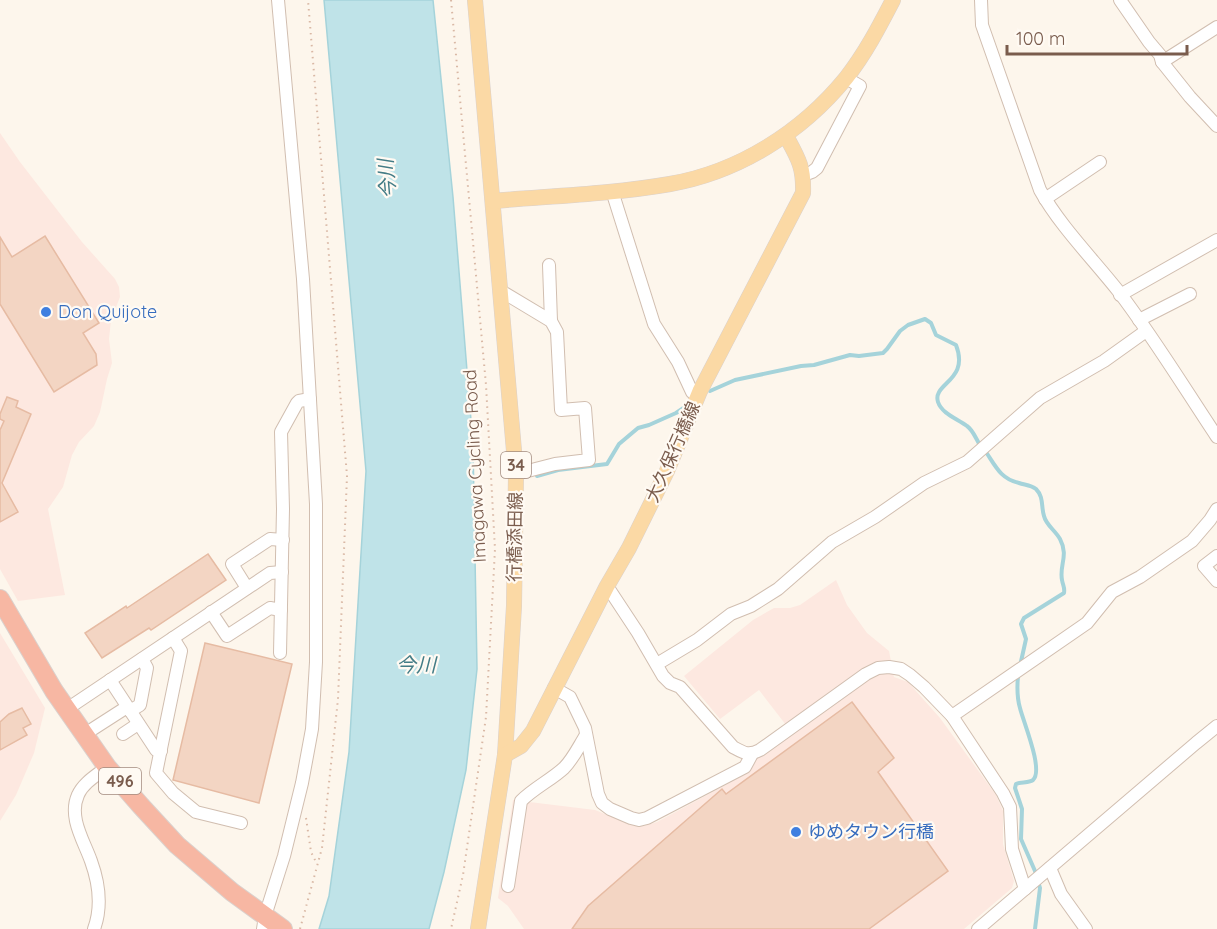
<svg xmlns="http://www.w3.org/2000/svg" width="1217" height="929" font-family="Quicksand,'Noto Sans JP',sans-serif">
  <rect width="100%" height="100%" fill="#fdf6ec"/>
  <g fill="#fde8e0">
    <polygon points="0,133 20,162 82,242 115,279 119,287 120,297 111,320 109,339 112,363 107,379 100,412 94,426 79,442 72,455 63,487 48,509 65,595 18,601 0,569"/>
    <polygon points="836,580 847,605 867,633 889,651 894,677 908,682 940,718 996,795 1003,811 1003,844 1014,881 1012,888 964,929 524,929 508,906 498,898 513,800 595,810 630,824 644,826 657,822 744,775 751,764 756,746 786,725 759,690 720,719 684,676 753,620 774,608 790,608 800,605"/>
    <polygon points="0,633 45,708 34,753 16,795 0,821"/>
  </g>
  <polygon fill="#bfe3e8" stroke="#a5d3da" stroke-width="1.5" points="324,0 433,0 453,197 473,445 477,669 466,770 444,872 429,929 319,929 329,896 349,752 366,471"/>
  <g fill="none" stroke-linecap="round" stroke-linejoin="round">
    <g stroke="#a5d3da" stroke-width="4">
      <path d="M710,391L735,380L801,366L814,365L850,355L859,356L883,353L887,349L900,331L908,325L925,319L931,323L936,335L956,345C970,381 932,383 938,402C942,414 958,419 967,426C973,430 976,439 980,445"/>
      <path d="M986,452C996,467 1001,479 1019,483C1025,485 1031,485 1036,489C1044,497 1041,507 1044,516C1046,525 1055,530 1060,539C1069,556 1059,565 1062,580C1063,586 1065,587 1064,593L1024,618L1021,624L1026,639L1020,666"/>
      <polyline points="537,476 558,470 607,464 619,444 638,428 649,425 676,413 688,405"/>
      <path d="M1018,676C1017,687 1017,698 1020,708C1023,721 1044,770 1033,780C1030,783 1020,782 1016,784L1015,788L1022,809L1021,839L1035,871L1040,888L1035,929"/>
    </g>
  </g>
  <g fill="#f3d5c3" stroke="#e6bba3" stroke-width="1.5">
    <polygon points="45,236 99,323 83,333 96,354 97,365 54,392 0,304 0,237 12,257"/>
    <polygon points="7,397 18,401 16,407 31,414 2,483 18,512 0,522 0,430 4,421 0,419 0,414"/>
    <polygon points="208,554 226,580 151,630 149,628 102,658 85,633 126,606 127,608"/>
    <polygon points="205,643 292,664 259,803 173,780"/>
    <polygon points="852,702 894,758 878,772 948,871 869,929 572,929 588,906 722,789 726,794"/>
    <polygon points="22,708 31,724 23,728 27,735 0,750 0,722 9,714"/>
  </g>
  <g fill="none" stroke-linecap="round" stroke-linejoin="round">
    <g stroke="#d1beb0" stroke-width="14">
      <g id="minor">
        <path d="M981,0L982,25L1040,190C1060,226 1093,259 1119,292C1154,338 1185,389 1217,437"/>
        <polyline points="1120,0 1149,42 1160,55 1162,62 1190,97 1217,126"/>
        <polyline points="1162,62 1217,27"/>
        <polyline points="804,175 812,172 817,168 860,86 846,78"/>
        <polyline points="612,191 654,324 678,362 692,392 700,391"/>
        <polyline points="1045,199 1100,162"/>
        <polyline points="549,265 551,321"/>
        <polyline points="501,291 551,321 557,332 561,410 585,408 589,460 555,464 516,474"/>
        <polyline points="1120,295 1217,240"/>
        <polyline points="1139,320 1190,294"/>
        <polyline points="1217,556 1204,566 1217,581"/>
        <path d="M607,586L638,633L663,676L670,683L680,687L733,747C744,753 748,756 760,750L866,674L878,668L889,667L901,669L910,675L924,687L952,716L1003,793L1010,807L1012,849L1025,889"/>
        <polyline points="247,588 232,564 270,539 283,540"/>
        <polyline points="211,612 227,636 270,608 281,610"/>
        <polyline points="173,638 181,651 156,773 173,793 196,812 241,823"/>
        <polyline points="280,653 283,509 281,432 297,403 299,401 310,399"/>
        <polyline points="657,664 697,640 731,614 751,606 778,589 832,542 875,517 924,483 967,462 1040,398 1104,361 1146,331"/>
        <polyline points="110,680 156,750 161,751"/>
        <polyline points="554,688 570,697 585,728 598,794 602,803 610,809 631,818 639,820 647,818 745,767 752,754"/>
        <polyline points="67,709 270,573 282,572"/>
        <polyline points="130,711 140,705 147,668 142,659"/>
        <polyline points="952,716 1087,623 1112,592 1140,577 1192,541 1210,520 1217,509"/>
        <polyline points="85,734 127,707"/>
        <polyline points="123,734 138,724"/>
        <polyline points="1050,868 1061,894 1086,929"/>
        <path d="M508,886L521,801C534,788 551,780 564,768C573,759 579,746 586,735"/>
        <path d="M94,929C102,907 99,883 91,861C84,841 68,817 78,795C83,783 97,775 107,767"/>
        <polyline points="263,929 265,916 284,856 302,783 312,729 316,662 316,504 303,279 278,0"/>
        <polyline points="978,929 1196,743 1217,726"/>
      </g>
    </g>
    <g stroke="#dad1cd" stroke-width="16">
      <g id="major">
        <polyline points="475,0 516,474 514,606 505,755 478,929"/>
        <path d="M493,201C552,196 612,194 670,184C739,172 802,132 846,78C865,54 879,27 893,0"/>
        <path d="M505,755L521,746L533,731L607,586L629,548L667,471L700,391L803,193C804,167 798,158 786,136"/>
      </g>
    </g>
    <g stroke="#dad1cd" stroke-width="20">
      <polyline id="highway" points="0,599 54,691 107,767 141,806 177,845 232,892 283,929"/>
    </g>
    <g stroke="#d9b8a5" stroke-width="2" stroke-dasharray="1.5 4.5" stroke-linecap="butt">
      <polyline points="451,0 486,385 495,549 486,717 463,875 451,929"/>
      <polyline points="306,818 311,852 317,864"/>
      <polyline points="300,929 322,848 338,699 347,476 308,0"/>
    </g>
    <use href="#minor" stroke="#fff" stroke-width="12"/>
    <use href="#major" stroke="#fbd9a5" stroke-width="15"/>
    <use href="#highway" stroke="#f7b7a3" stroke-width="18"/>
  </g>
  <g fill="#3f7fe0" stroke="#fffaf3" stroke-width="2">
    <circle cx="46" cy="312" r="6"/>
    <circle cx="796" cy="832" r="6"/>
  </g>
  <g text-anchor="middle" stroke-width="4.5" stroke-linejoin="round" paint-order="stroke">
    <g fill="#fffaf3" stroke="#a28b7f" stroke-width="1.5">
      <rect x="501" y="452" width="30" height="26" rx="4.5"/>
      <rect x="99" y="768" width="42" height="26" rx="4.5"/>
    </g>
    <g font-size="16" font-weight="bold" fill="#7a5c4d">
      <text x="516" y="471">34</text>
      <text x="120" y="787">496</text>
    </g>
    <g font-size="18" fill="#366cbe" stroke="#fffaf3" text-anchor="start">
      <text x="58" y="318">Don Quijote</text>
      <text x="808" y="838">ゆめタウン行橋</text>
    </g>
    <g font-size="18" fill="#7a5c4d" stroke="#fffaf3">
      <text transform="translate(673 452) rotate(-66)" y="6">大久保行橋線</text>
      <text transform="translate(475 466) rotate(-93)" y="6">Imagawa Cycling Road</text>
      <text transform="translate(515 537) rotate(-89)" y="6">行橋添田線</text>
    </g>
    <g font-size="20" font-style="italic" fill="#437c86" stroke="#fffaf3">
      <text transform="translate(387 179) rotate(-95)" y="7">今川</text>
      <text x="416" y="672">今川</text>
    </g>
  </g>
  <path d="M1007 45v9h180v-9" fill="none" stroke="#7a5c4d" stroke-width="3"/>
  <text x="1016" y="45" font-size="18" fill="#7a5c4d" stroke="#fffaf3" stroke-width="4.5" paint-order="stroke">100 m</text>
</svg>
